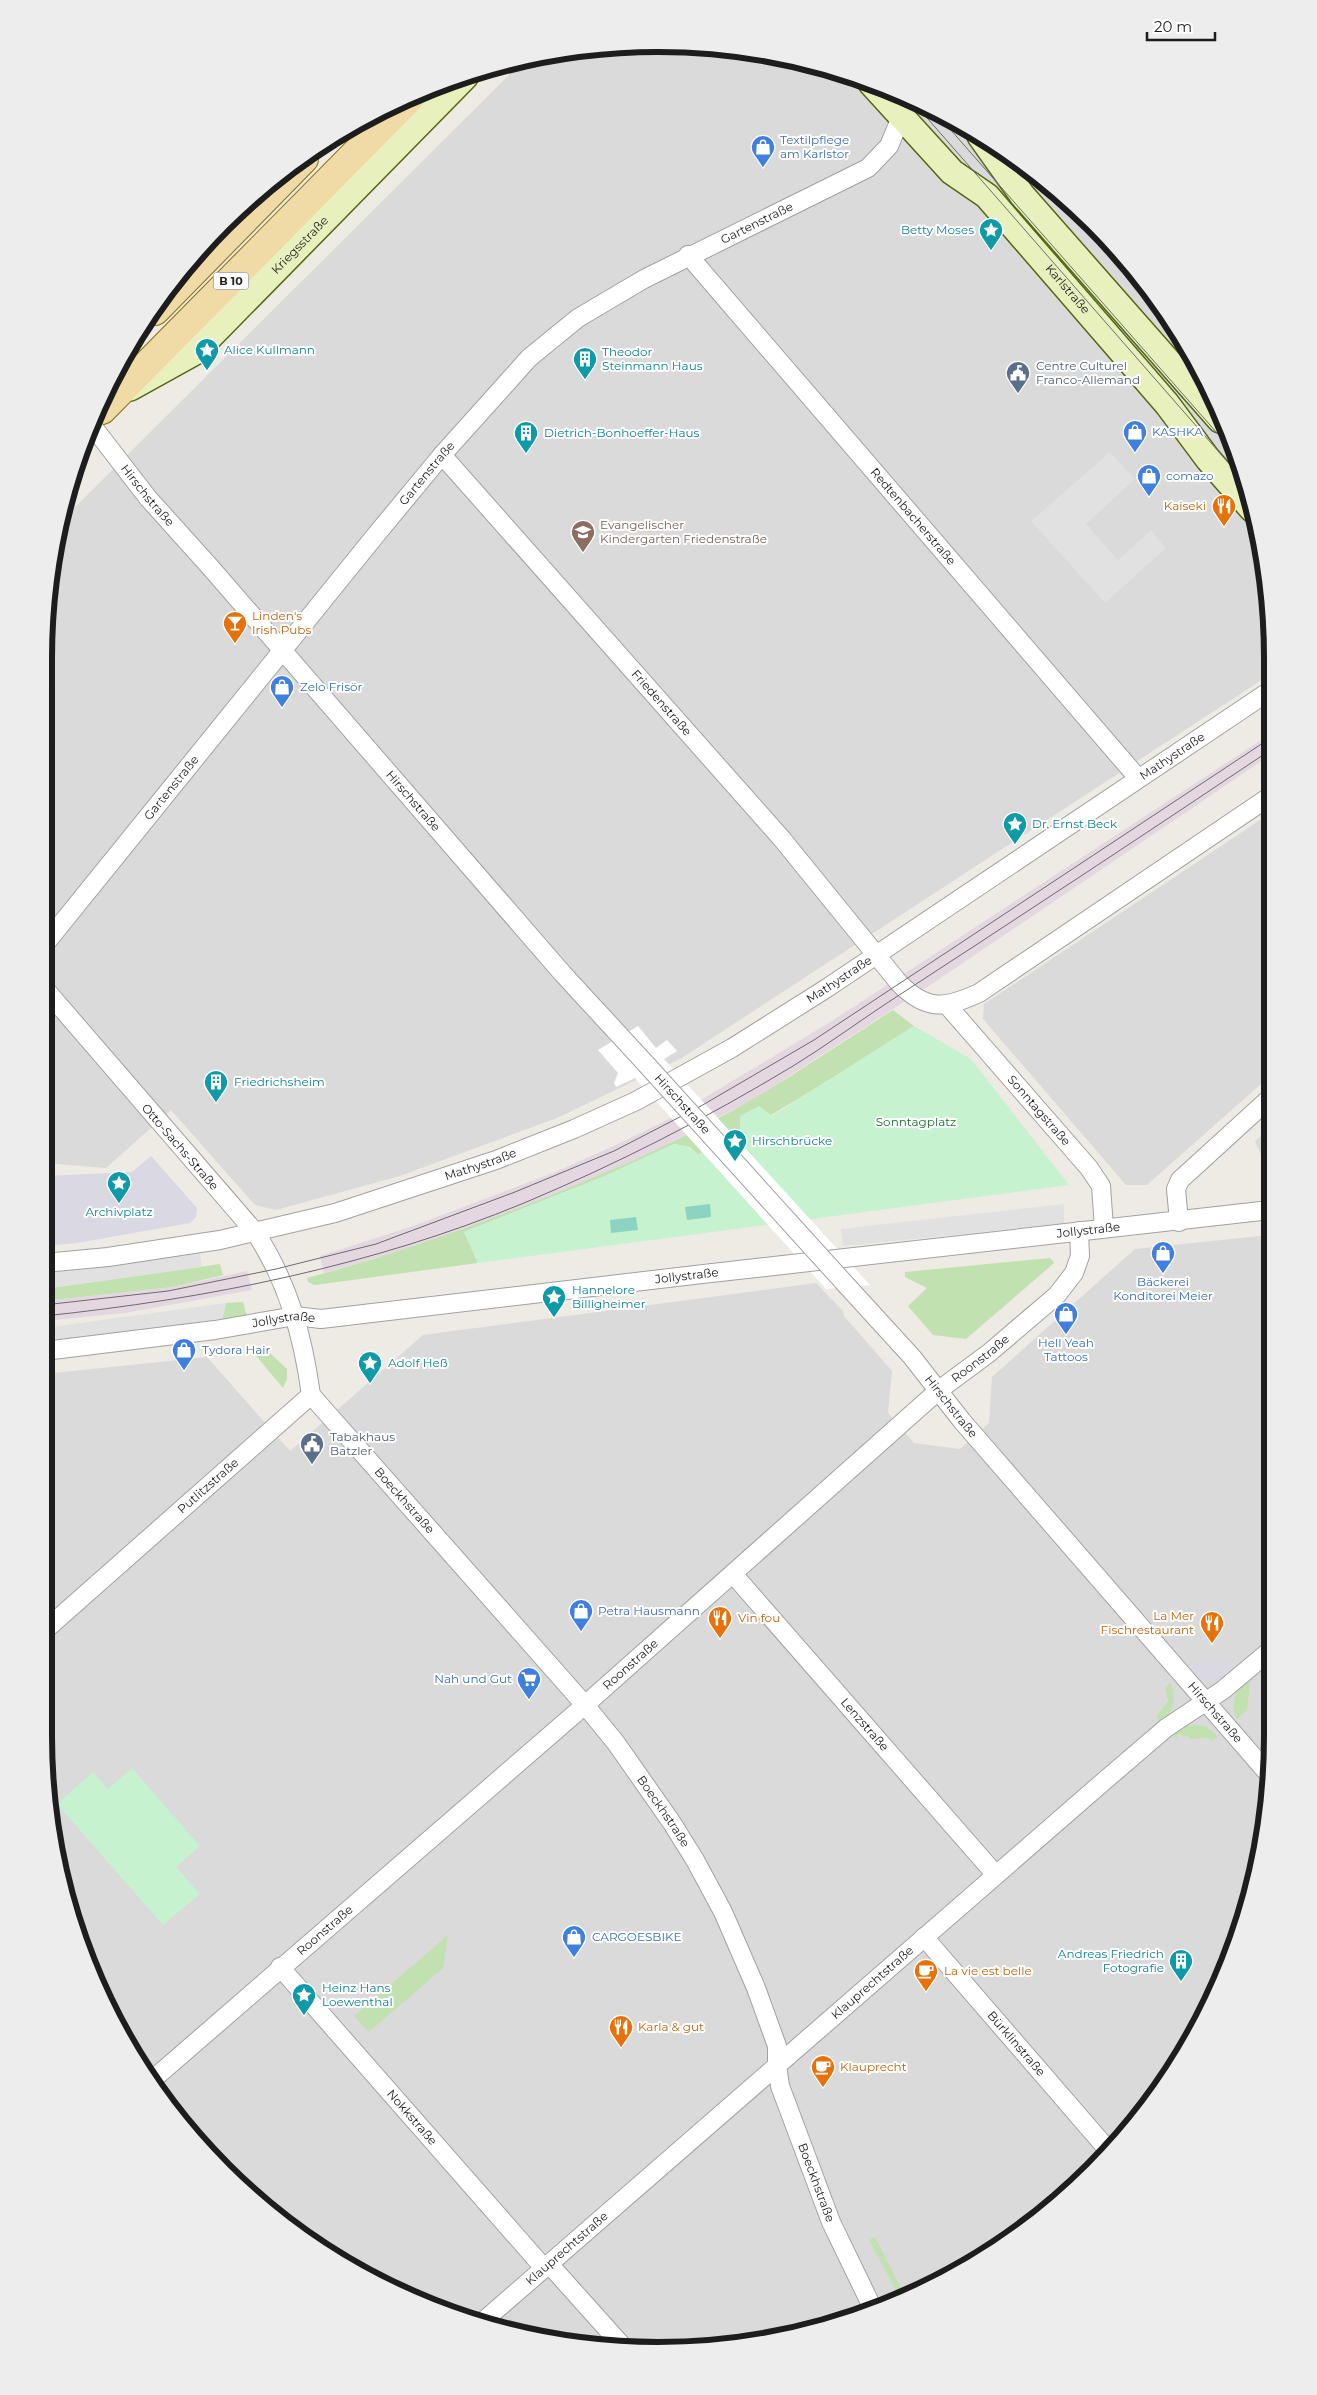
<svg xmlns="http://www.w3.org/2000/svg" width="1317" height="2395" font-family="Montserrat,sans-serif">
  <rect width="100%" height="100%" fill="#edebe4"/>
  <g fill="#dbdada">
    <polygon points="618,45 738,49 856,76 966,126 1064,196 1170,317 1241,461 1268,579 1268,676 680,1059 557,1118 400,1176 276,1210 255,1205 171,1110 106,1168 44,1163 45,619 61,521 523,61"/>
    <polygon points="1269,814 1270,1076 1147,1185 1126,1185 983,1019 984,1004"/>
    <polygon points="1270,1128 1270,1175 1255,1141"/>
    <polygon points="1270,1235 1272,1776 1252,1896 1191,2044 1146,2111 1064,2199 1000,2248 894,2304 817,2330 699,2350 618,2350 500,2330 423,2304 317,2248 253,2199 171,2111 126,2044 76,1934 56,1856 44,1737 44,1374 207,1357 290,1451 423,1335 816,1283 843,1311 844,1316 892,1371 888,1413 914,1443 960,1449 989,1423 992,1377 1135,1249"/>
  </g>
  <g fill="#e5d7e1">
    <polygon points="1269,735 1269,756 938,980 755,1098 668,1144 603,1174 501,1216 421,1245 324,1273 320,1256 413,1226 553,1173 620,1143 671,1118 832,1021"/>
    <polygon points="247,1271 252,1290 125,1313 44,1321 44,1301 173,1287"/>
  </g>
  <g fill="#c2e1b0">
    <path d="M893,1010L914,1026C843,1071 773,1117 698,1155L690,1147L674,1144L605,1176L464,1232L478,1263L315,1285L308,1282L307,1278C394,1255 478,1225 561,1191C627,1164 694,1134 756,1097C802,1070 847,1039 893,1010Z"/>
    <polygon points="1050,1258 1054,1262 1053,1264 966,1339 933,1335 908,1306 927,1288 905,1277 905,1272"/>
    <polygon points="220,1264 223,1275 173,1287 44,1301 44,1289"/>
    <polygon points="243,1302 247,1317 222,1320 226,1303"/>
    <polygon points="261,1350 270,1353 287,1369 287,1379 283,1388 253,1352"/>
    <path d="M1246,1680L1250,1684L1247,1710L1237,1719C1230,1704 1235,1691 1246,1680Z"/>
    <path d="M1171,1683C1177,1700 1173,1711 1162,1723L1156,1717L1168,1701L1165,1688Z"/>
    <polygon points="1195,1725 1205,1726 1218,1736 1211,1742 1211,1738 1189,1739 1189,1736 1178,1735 1177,1740 1171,1734 1184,1726"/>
    <polygon points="448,1935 443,1968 369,2032 354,2016"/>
    <polygon points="875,2237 905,2296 900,2298 869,2240"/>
  </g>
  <g fill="#c6f2d0">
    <polygon points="914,1026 971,1059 1069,1185 478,1263 464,1232 605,1176 674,1144 690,1147 699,1155 740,1134 740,1116 759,1106 772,1116"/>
    <polygon points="132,1768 200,1846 176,1867 200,1894 163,1925 57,1804 93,1772 108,1789"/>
  </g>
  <g fill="#8cd3c1">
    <polygon points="710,1204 711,1217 687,1220 685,1207"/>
    <polygon points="636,1217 638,1230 611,1233 610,1220"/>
  </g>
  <g fill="#e1e1e1">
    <polygon points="1110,452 1135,479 1086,524 1118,560 1151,530 1166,548 1105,603 1031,521"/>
    <polygon points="1064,1204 1064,1224 843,1246 841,1229"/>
    <polygon points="200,1253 202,1267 44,1289 44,1272"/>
    <polygon points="226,1303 222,1320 44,1341 44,1328"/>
  </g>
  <g fill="#dad9e3">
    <polygon points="151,1156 197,1208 196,1217 190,1223 77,1243 44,1246 44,1176 132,1172"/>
    <polygon points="1196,1662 1230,1663 1238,1672 1228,1679 1218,1682 1207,1681 1199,1678 1189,1669"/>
  </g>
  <polygon fill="#fff" points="638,1026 656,1048 667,1040 677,1051 664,1059 870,1285 826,1289 635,1078 616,1087 614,1083 618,1073 598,1050"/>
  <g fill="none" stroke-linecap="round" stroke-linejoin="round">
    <g stroke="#a1a1a1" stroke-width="20">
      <g id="minor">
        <path id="s1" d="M688,255L1138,778"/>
        <path id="s2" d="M94,428L148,498L211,568L563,974L646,1064"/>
        <path id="s3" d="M442,455L782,839L899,983C927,1012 946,1008 979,993L1269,797"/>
        <path id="s4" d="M45,944L375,536L442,455L529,358L578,318L644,279L868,168L889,146L901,117"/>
        <path id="s5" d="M947,1005L1089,1168L1101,1186L1104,1228"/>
        <polyline points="1179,1222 1176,1189 1180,1180 1270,1098"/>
        <path id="s6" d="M44,1263L108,1257L220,1240L335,1213L496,1160L574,1129L636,1101L732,1048L827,988L1268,692"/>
        <path id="s7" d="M848,1287L912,1357L962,1421L1272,1778"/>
        <path id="s8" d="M44,1351L215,1330L295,1316L321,1319C637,1281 954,1245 1270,1210"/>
        <path id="s9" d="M311,1395L585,1705L616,1743L672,1823L695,1860L723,1912L756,1988L777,2046V2065L780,2086L831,2222L874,2311"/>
        <path id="s10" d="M733,1574L996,1875"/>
        <path id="s11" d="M44,1631L311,1395C303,1336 288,1282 255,1232L45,989"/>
        <path id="s12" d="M924,1937L1109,2151"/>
        <path id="s13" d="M280,1967L544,2268"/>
        <path id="s14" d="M151,2081L585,1705L939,1390L989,1353L1057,1295L1074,1273L1080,1256L1079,1231"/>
        <polyline points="549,2264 626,2350"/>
        <path id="s15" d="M480,2324L1103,1782L1166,1728L1223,1690L1272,1649"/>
      </g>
    </g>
    <g stroke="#526712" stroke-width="28">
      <g id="secondary">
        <path id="s16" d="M871,83L952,172L987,196L1167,404L1208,459L1252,509"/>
        <polyline points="980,136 1022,195 1220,420"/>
        <path id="s17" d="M130,388L195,352L465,77"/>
      </g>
    </g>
    <g stroke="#856e12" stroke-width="30">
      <g id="primary">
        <polyline points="155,311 304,159"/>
        <polyline points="102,410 410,98"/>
      </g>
    </g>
    <use href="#minor" stroke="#fff" stroke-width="18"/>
    <use href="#secondary" stroke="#e8f1be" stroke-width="25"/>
    <use href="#primary" stroke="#f0daa6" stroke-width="28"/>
    <g stroke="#6b6b6b" stroke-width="1">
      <polyline points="914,103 1246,483"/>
      <polyline points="935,112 1239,458"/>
      <polyline points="44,1305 168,1291 276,1269 376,1244 515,1192 614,1151 701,1106 814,1040 1269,739"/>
      <path d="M44,1316C207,1299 372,1266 524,1203C617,1164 707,1118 793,1066C824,1047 854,1025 884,1005C1013,921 1141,837 1269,751"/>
    </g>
    <g stroke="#a1a1a1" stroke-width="20" stroke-linecap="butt">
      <g id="minor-bridge">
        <path id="s18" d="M646,1064L848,1287"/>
      </g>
    </g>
    <use href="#minor-bridge" stroke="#fff" stroke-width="18"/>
  </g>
  <defs>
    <g id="shop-pin" transform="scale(1.25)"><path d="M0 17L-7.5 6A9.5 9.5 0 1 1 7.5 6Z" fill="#3f7fe0" stroke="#fff"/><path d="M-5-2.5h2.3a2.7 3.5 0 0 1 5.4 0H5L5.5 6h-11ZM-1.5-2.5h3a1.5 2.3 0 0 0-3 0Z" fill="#fff"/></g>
    <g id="sight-pin" transform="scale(1.25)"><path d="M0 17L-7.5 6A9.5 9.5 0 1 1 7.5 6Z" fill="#0f9aa8" stroke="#fff"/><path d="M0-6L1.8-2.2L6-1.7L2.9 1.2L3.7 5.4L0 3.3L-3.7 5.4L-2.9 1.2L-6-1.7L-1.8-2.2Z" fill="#fff"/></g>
    <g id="building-pin" transform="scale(1.25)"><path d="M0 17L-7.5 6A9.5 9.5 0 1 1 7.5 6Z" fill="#0f9aa8" stroke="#fff"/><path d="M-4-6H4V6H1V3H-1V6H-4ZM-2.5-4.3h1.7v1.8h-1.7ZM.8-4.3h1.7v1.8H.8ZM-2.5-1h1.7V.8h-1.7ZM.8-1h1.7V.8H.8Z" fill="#fff"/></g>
    <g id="civic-pin" transform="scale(1.25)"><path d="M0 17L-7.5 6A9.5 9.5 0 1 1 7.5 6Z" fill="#5c6f8a" stroke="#fff"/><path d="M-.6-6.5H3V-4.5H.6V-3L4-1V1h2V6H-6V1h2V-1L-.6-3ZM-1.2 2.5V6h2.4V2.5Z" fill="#fff"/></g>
    <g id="restaurant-pin" transform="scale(1.25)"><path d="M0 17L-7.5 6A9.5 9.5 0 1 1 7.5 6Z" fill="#e8710a" stroke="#fff"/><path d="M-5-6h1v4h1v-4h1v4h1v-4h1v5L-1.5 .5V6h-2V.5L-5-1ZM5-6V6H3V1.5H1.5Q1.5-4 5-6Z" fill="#fff"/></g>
    <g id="school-pin" transform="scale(1.25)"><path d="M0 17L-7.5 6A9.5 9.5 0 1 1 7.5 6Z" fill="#8d6e63" stroke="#fff"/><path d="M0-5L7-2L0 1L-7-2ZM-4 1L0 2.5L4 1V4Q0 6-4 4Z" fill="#fff"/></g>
    <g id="bar-pin" transform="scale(1.25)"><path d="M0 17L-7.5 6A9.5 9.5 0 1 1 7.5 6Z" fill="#e8710a" stroke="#fff"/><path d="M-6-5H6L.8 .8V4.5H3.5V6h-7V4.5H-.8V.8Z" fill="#fff"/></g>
    <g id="supermarket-pin" transform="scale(1.25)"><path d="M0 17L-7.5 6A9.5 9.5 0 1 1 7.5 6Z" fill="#3f7fe0" stroke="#fff"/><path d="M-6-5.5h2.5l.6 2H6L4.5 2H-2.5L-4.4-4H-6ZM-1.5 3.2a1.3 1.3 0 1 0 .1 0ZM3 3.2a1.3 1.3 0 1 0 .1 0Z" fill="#fff"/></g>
    <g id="cafe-pin" transform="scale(1.25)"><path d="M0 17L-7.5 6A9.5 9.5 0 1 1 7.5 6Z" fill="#e8710a" stroke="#fff"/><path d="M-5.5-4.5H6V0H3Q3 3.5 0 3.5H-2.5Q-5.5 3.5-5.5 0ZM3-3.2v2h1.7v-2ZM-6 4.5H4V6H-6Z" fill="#fff"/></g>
  </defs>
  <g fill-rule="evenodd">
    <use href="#shop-pin" x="763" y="147"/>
    <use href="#sight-pin" x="991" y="230"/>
    <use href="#sight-pin" x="207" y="350"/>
    <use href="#building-pin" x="585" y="359"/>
    <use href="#civic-pin" x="1018" y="373"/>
    <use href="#shop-pin" x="1135" y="432"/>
    <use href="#building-pin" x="526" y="433"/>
    <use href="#shop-pin" x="1149" y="476"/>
    <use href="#restaurant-pin" x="1224" y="506"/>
    <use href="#school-pin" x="583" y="532"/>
    <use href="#bar-pin" x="235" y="623"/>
    <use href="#shop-pin" x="282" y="687"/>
    <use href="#sight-pin" x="1015" y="824"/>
    <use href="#building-pin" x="216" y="1082"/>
    <use href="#sight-pin" x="735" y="1141"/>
    <use href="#sight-pin" x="119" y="1183"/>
    <use href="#shop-pin" x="1163" y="1253"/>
    <use href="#sight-pin" x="554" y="1297"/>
    <use href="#shop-pin" x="1066" y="1314"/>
    <use href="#shop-pin" x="184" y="1350"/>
    <use href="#sight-pin" x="370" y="1363"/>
    <use href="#civic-pin" x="312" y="1444"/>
    <use href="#shop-pin" x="581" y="1611"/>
    <use href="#restaurant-pin" x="720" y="1618"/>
    <use href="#restaurant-pin" x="1212" y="1623"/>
    <use href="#supermarket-pin" x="529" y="1679"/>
    <use href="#shop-pin" x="574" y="1937"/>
    <use href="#building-pin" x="1181" y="1961"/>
    <use href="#cafe-pin" x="926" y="1971"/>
    <use href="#sight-pin" x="304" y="1995"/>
    <use href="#restaurant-pin" x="621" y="2027"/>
    <use href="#cafe-pin" x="823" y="2067"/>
  </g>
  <g text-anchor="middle" stroke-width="4" stroke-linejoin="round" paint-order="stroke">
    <rect fill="#fff" stroke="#616161" stroke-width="1" x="213.5" y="272.5" width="35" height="17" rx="4"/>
    <g font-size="11" font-weight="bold" fill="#1d1d1d">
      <text x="231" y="285">B 10</text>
    </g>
    <g font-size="12" fill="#366cbe" stroke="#fff" text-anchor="start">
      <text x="780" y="144">Textilpflege<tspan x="780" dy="14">am Karlstor</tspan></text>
      <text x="1152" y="436">KASHKA</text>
      <text x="1166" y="480">comazo</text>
      <text x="300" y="691">Zelo Frisör</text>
      <text x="1163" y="1286" text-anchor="middle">Bäckerei<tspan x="1163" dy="14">Konditorei Meier</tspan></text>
      <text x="1066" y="1347" text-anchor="middle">Hell Yeah<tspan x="1066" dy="14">Tattoos</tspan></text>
      <text x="202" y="1354">Tydora Hair</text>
      <text x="598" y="1615">Petra Hausmann</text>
      <text x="512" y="1683" text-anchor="end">Nah und Gut</text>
      <text x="592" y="1941">CARGOESBIKE</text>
    </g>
    <g font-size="12" fill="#1d1d1d" stroke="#fff">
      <text dy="4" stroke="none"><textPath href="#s4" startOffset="1026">Gartenstraße</textPath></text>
      <text dy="4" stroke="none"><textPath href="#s17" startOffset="224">Kriegsstraße</textPath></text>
      <text dy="4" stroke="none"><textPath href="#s16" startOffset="286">Karlstraße</textPath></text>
      <text dy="4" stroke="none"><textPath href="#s4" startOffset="606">Gartenstraße</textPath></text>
      <text dy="4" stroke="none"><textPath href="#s2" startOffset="86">Hirschstraße</textPath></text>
      <text dy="4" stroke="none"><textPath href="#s1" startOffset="345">Redtenbacherstraße</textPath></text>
      <text dy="4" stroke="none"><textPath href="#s3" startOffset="331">Friedenstraße</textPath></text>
      <text dy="4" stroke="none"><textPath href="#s6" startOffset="1255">Mathystraße</textPath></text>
      <text dy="4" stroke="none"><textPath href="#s4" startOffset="201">Gartenstraße</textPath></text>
      <text dy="4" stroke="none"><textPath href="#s2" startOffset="491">Hirschstraße</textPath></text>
      <text dy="4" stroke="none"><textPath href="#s6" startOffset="854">Mathystraße</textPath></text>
      <text dy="4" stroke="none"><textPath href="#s18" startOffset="54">Hirschstraße</textPath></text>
      <text dy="4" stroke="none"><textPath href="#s5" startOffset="140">Sonntagstraße</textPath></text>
      <text transform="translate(180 1147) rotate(49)" y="4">Otto-Sachs-Straße</text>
      <text dy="4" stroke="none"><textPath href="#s6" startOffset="449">Mathystraße</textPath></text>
      <text dy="4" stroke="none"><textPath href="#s8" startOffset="1052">Jollystraße</textPath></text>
      <text dy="4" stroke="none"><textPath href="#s8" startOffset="648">Jollystraße</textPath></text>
      <text dy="4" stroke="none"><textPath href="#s8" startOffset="242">Jollystraße</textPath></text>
      <text dy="4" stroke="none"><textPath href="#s14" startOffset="1100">Roonstraße</textPath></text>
      <text dy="4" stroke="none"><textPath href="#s7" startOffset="158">Hirschstraße</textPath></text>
      <text dy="4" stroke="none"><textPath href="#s11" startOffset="219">Putlitzstraße</textPath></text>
      <text dy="4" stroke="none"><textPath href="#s9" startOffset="141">Boeckhstraße</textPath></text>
      <text dy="4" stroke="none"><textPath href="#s14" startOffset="635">Roonstraße</textPath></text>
      <text dy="4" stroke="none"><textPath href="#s7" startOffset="562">Hirschstraße</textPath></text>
      <text dy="4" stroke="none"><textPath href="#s10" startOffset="200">Lenzstraße</textPath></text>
      <text dy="4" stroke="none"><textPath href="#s9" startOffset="546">Boeckhstraße</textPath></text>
      <text dy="4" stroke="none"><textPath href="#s14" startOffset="230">Roonstraße</textPath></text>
      <text dy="4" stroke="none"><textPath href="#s15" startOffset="520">Klauprechtstraße</textPath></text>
      <text dy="4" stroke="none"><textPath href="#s12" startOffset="141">Bürklinstraße</textPath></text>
      <text dy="4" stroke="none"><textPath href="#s13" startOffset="200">Nokkstraße</textPath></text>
      <text dy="4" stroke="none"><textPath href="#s9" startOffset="951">Boeckhstraße</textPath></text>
      <text dy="4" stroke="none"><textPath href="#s15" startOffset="115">Klauprechtstraße</textPath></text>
    </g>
    <g font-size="12" fill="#0d838f" stroke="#fff" text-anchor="start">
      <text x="974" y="234" text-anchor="end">Betty Moses</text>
      <text x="224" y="354">Alice Kullmann</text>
      <text x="602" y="356">Theodor<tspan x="602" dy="14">Steinmann Haus</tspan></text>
      <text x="544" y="437">Dietrich-Bonhoeffer-Haus</text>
      <text x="1032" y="828">Dr. Ernst Beck</text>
      <text x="234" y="1086">Friedrichsheim</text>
      <text x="752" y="1145">Hirschbrücke</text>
      <text x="119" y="1216" text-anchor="middle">Archivplatz</text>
      <text x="572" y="1294">Hannelore<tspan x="572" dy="14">Billigheimer</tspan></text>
      <text x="388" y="1367">Adolf Heß</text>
      <text x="1164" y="1958" text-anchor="end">Andreas Friedrich<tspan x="1164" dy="14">Fotografie</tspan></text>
      <text x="322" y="1992">Heinz Hans<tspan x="322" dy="14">Loewenthal</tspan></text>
    </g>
    <g font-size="12" fill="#4e5e75" stroke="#fff" text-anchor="start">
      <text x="1036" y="370">Centre Culturel<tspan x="1036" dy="14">Franco-Allemand</tspan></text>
      <text x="330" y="1441">Tabakhaus<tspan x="330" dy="14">Batzler</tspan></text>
    </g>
    <g font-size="12" fill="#c56008" stroke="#fff" text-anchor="start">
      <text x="1206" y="510" text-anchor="end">Kaiseki</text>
      <text x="252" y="620">Linden's<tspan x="252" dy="14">Irish Pubs</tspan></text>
      <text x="1194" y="1620" text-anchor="end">La Mer<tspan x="1194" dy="14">Fischrestaurant</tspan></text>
      <text x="738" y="1622">Vin fou</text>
      <text x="944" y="1975">La vie est belle</text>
      <text x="638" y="2031">Karla &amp; gut</text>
      <text x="840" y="2071">Klauprecht</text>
    </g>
    <g font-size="12" fill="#785e54" stroke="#fff" text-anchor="start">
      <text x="600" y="529">Evangelischer<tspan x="600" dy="14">Kindergarten Friedenstraße</tspan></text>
    </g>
    <g font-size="12" fill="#186e2b" stroke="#fff">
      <text x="916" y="1126">Sonntagplatz</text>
    </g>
  </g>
  <path d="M0 0H1317V2395H0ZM658 52H658A606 606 0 0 1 1264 658V1736A606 606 0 0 1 658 2342H658A606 606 0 0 1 52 1736V658A606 606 0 0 1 658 52Z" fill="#ededed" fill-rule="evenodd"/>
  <path fill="none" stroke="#1d1d1d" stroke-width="6" d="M658 52H658A606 606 0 0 1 1264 658V1736A606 606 0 0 1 658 2342H658A606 606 0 0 1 52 1736V658A606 606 0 0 1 658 52Z"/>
  <path d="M1147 32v8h68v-8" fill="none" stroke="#1d1d1d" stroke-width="2.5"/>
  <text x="1154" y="32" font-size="15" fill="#1d1d1d" stroke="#ffffff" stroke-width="4" paint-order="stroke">20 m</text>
</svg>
